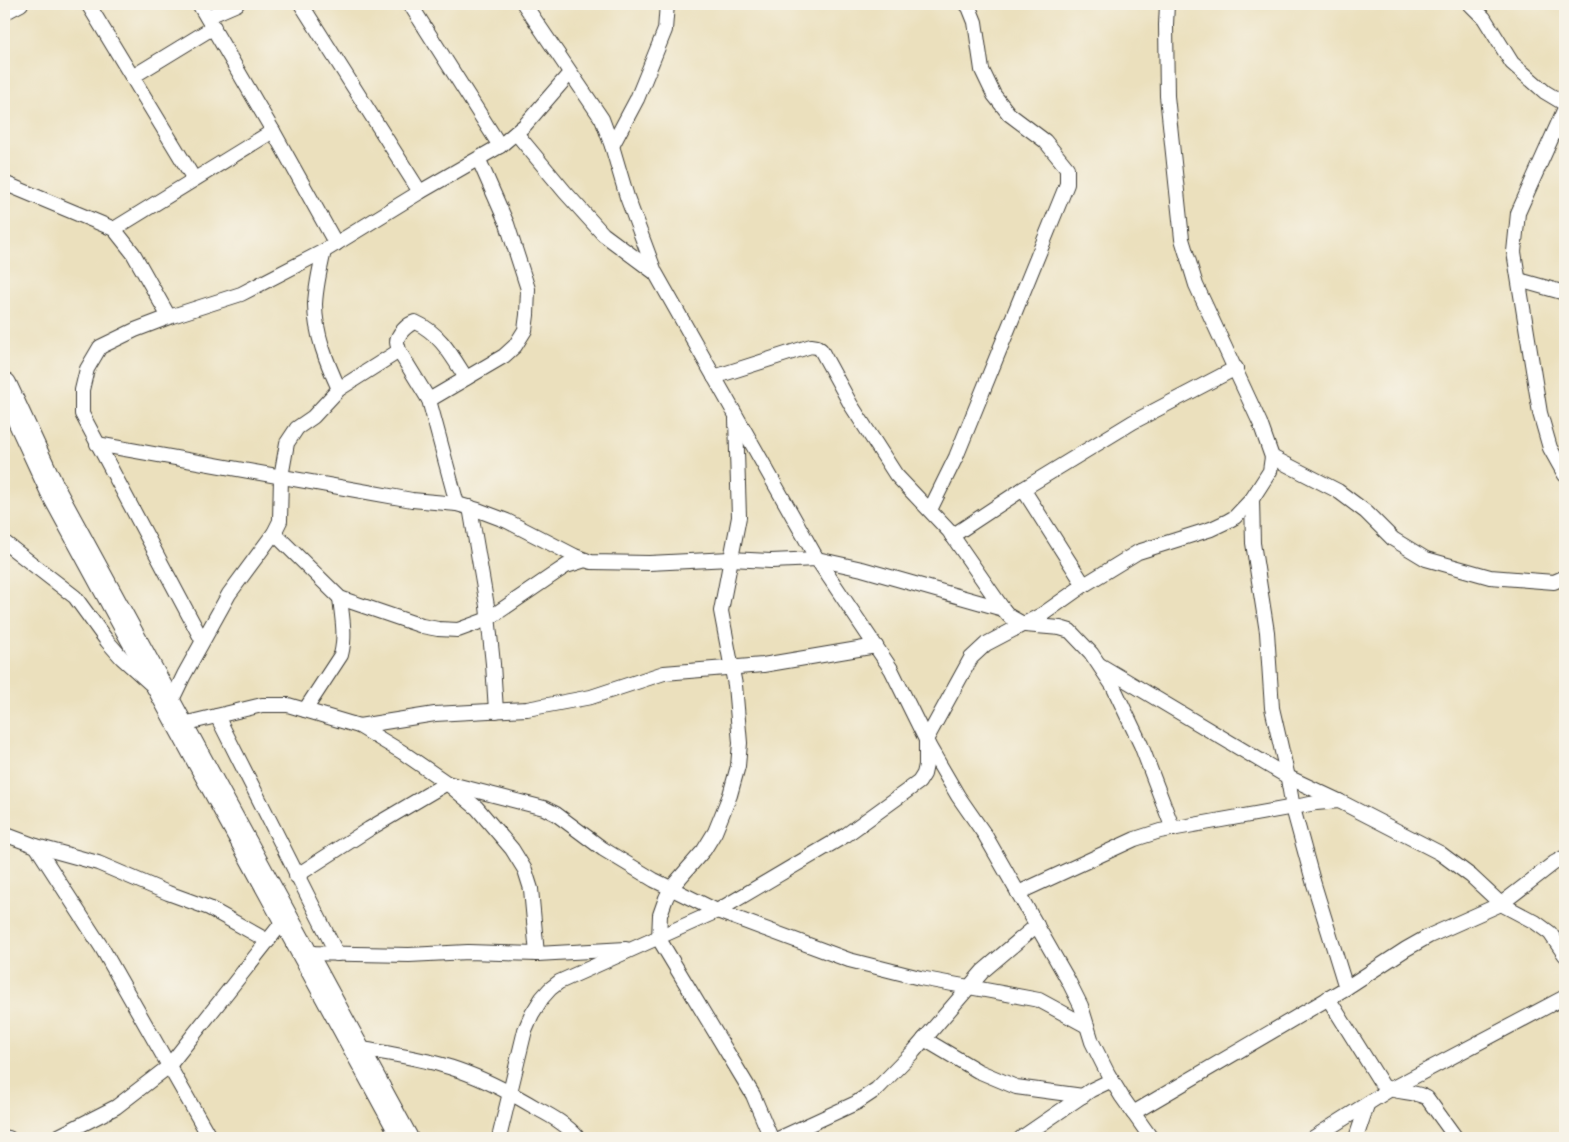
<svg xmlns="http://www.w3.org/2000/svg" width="1569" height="1142" font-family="Caveat,sans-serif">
  <rect width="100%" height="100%" fill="#f7f3e8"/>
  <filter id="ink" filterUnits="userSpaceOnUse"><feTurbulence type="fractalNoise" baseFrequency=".02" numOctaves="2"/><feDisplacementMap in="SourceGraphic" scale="10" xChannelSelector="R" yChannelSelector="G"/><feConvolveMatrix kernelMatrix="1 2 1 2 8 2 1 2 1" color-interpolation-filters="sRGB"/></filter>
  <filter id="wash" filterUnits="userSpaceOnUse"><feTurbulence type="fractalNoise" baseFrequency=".0096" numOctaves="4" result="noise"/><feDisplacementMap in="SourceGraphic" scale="20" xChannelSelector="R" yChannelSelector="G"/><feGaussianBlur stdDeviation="1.12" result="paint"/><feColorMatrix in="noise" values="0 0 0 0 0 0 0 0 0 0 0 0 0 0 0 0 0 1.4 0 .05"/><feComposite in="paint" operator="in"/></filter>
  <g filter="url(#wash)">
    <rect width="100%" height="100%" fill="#ebe0bd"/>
  </g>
  <g filter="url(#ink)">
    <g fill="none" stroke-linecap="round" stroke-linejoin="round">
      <g stroke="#3b3934" stroke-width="16">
        <g id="street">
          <polyline points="88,4 194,179"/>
          <polyline points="199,4 273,131 336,244"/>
          <polyline points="301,4 420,192"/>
          <polyline points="410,4 500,146"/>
          <polyline points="524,4 602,119 612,146 627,197 655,272 817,559 891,669 930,748 958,796 985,835 1068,980 1081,1006 1092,1042 1108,1074 1122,1097 1151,1138"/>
          <polyline points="1470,4 1484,18 1512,63 1545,92 1565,104"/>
          <polyline points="4,13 21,4"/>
          <polyline points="207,17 237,4"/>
          <polyline points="132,77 214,27"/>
          <polyline points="1565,108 1518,213 1514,252 1540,413 1550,448 1565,475"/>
          <polyline points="516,133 565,192 603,234 654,272"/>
          <polyline points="612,146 637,99 665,30 667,4"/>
          <polyline points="4,183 114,229 133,253 169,317"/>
          <polyline points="114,229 273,131"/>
          <path d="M324,251C320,268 316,286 315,304C315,334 327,363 339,389"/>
          <polyline points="1519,280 1565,293"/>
          <polyline points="714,377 811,346 817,347 821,350 851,405 896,475 949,531 1003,609 1009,616 1025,625 1060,628 1070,631 1091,653 1113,686 1141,745 1173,829"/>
          <polyline points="429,400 504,356 515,346 525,330 527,315 528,289 507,224 479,160"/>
          <polyline points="736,419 739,517 721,611 735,685 740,743 738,766 730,795 715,832 704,850 671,888 666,898 660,915 659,939 753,1095 771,1138"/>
          <polyline points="97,444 373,493 412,500 457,504 478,510 507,521 575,556 591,562 649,563 730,559 771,561 817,559 862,569 1003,609"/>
          <polyline points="1272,457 1338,491 1366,512 1393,539 1426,559 1490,577 1554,582 1565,577"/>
          <polyline points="1023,489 1084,585"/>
          <polyline points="1252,499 1253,543 1267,632 1272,708 1287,773 1293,808 1313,881 1346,988"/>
          <path d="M457,504L429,400L399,351C399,349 397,344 397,342C397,334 408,324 415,322C440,333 452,356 466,378"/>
          <polyline points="470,507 487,606 493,664 496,711"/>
          <polyline points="930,510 956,457 1067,184 1067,168 1045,141 1009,114 994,95 982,70 975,22 969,7 966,4"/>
          <polyline points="274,533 340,598 422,626 438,629 458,630 488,619 557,572 566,566 585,560"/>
          <polyline points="952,536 1023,489 1133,422 1236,368"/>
          <polyline points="4,542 75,597 107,641 122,658 151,684"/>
          <polyline points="202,640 82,414 82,390 87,369 100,347 135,330 169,317 241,294 324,251 420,192 500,146 525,125 570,73"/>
          <polyline points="1100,665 1288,777 1339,801 1440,853 1471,876 1501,904 1554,863 1565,857"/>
          <polyline points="169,706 184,675 229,594 274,533 280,521 281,477 287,443 297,428 313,417 339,389 399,351"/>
          <path d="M305,710L341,655C346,636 342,617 340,598"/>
          <polyline points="217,716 337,954"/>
          <polyline points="179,725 262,705 288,705 359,726 402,752 447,783 477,808 512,849 525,870 531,889 537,954"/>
          <polyline points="359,726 435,714 527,709 591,697 664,673 763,665 876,646"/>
          <polyline points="4,834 36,846 102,948 210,1138"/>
          <polyline points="36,846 98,863 168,893 209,908 268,941"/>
          <polyline points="296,876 369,829 447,783 544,808 556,814 603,849 654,880 717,911 849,960 920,978 1039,1000 1087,1026"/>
          <polyline points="1018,893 1135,839 1160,831 1316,803 1339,801"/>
          <polyline points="304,953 409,955 468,952 537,954 626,949"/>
          <path d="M1328,998L1383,1086C1396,1094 1414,1090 1427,1098L1456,1138"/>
          <polyline points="924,1039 978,1071 1016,1087 1083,1096"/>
          <path d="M356,1048C384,1053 414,1057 442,1065C476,1074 508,1091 538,1109C553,1117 567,1125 578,1138"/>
          <polyline points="1133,1113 1346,988 1406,949 1429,936 1501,904 1535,922 1550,933 1565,955"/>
          <polyline points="4,1137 9,1138"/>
          <polyline points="55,1138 116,1107 168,1067 285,919"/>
          <polyline points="499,1138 525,1030 532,1014 542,998 550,989 559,982 717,911 846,835 919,782 924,774 926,765 926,740 971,658 986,644 1043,614 1084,585 1138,552 1211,529 1228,521 1235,517 1252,499 1270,471 1272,457 1260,423 1196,285 1182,239 1167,96 1166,25 1167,4"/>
          <polyline points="780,1138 856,1103 877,1089 914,1051 983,971 1037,925"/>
          <polyline points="1021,1138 1091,1090 1112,1080"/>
          <polyline points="1313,1138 1389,1090 1565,997"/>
          <polyline points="1356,1138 1367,1105"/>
        </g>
      </g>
      <g stroke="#3b3934" stroke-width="27">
        <polyline id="highway" points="4,385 54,493 405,1138"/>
      </g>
      <use href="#street" stroke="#fff" stroke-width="14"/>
      <use href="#highway" stroke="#fff" stroke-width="25"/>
    </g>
  </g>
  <rect width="1569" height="1142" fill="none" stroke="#f7f3e8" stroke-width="20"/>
</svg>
